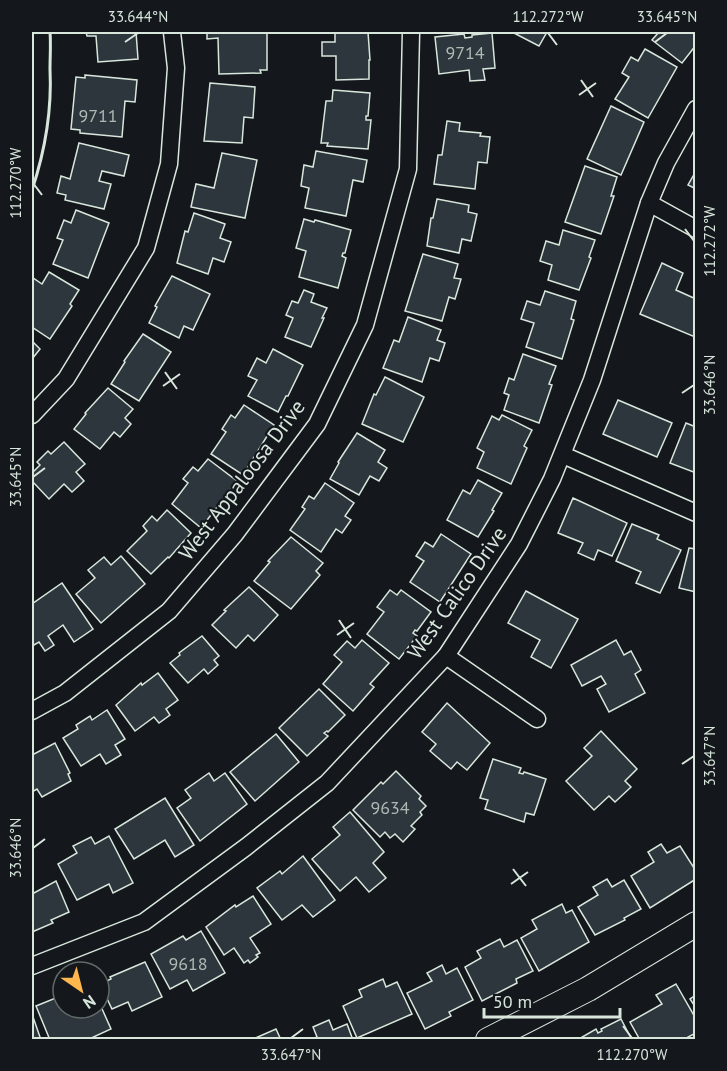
<svg xmlns="http://www.w3.org/2000/svg" width="727" height="1071" font-family="'PT Sans',sans-serif">
  <rect width="100%" height="100%" fill="#14181c"/>
  <g fill="#2c363c" stroke="#d8e6dc" stroke-width="1.5">
    <polygon points="86,32 136,32 138,59 98,62 96,36 87,36"/>
    <polygon points="207,32 267,32 267,70 260,70 261,73 219,74 218,38 207,39"/>
    <polygon points="335,32 368,32 370,60 369,60 369,79 336,80 336,56 322,56 322,42 335,42"/>
    <polygon points="512,32 547,32 539,46"/>
    <polygon points="659,32 696,32 696,45 682,63 652,40"/>
    <polygon points="492,33 495,68 483,69 485,80 470,81 469,70 439,74 435,37 464,34 465,38 472,37 472,35"/>
    <polygon points="645,49 677,67 648,118 615,99 629,77 622,73 631,57 638,61"/>
    <polygon points="85,75 137,80 135,102 125,101 122,137 80,133 80,130 71,129 76,77 85,78"/>
    <polygon points="210,83 255,87 253,118 244,117 242,143 204,141"/>
    <polygon points="333,90 370,93 368,116 366,116 366,120 371,120 368,149 327,146 328,143 321,143 326,101 332,101"/>
    <polygon points="611,106 644,122 621,175 587,159"/>
    <polygon points="447,121 460,123 459,131 481,133 480,136 490,137 487,163 478,162 475,189 434,184 438,155 442,155"/>
    <polygon points="79,143 129,155 124,176 102,171 99,181 111,184 104,209 65,200 66,195 57,193 61,176 70,179"/>
    <polygon points="316,151 367,160 363,182 353,180 346,216 305,208 309,188 301,186 304,165 313,167"/>
    <polygon points="222,153 257,160 245,218 191,207 196,184 214,188"/>
    <polygon points="585,166 617,177 611,196 614,196 601,234 565,222"/>
    <polygon points="696,171 696,189 688,185"/>
    <polygon points="437,199 469,205 468,212 477,214 471,241 462,239 459,253 427,246 431,218 433,218"/>
    <polygon points="76,210 109,223 88,278 53,264 63,240 57,238 64,220 71,223"/>
    <polygon points="194,213 225,224 220,238 231,242 224,262 213,258 208,274 177,263 185,231 188,232"/>
    <polygon points="304,219 314,222 315,220 351,230 345,253 343,253 342,256 346,258 338,288 299,277 306,251 296,248"/>
    <polygon points="563,230 595,240 589,257 591,258 579,290 548,280 552,265 540,261 546,241 559,245"/>
    <polygon points="423,254 458,264 454,278 461,279 455,299 449,297 442,321 405,311"/>
    <polygon points="662,263 683,273 676,290 696,299 695,337 640,314"/>
    <polygon points="49,272 79,290 70,304 72,306 50,339 32,327 33,298 32,297 32,281 33,278 42,284"/>
    <polygon points="172,276 210,294 193,330 184,326 179,338 149,323 157,307 155,306"/>
    <polygon points="304,290 314,294 311,302 327,308 322,318 324,318 311,347 285,337 293,318 286,315 292,301 298,303"/>
    <polygon points="545,291 576,301 571,319 574,320 562,359 526,347 534,323 521,319 527,301 540,305"/>
    <polygon points="408,317 441,330 437,340 445,343 439,361 430,358 422,382 383,368 394,340 399,342"/>
    <polygon points="143,334 171,352 139,401 111,384 125,362 124,361"/>
    <polygon points="32,341 40,349 32,359"/>
    <polygon points="273,349 303,365 288,396 286,396 278,412 248,396 257,380 248,376 257,358 266,363"/>
    <polygon points="523,354 556,366 549,384 552,385 539,423 504,410 509,395 504,393 509,378 514,380"/>
    <polygon points="385,377 424,397 403,442 362,424 374,394 376,395"/>
    <polygon points="108,388 133,409 125,418 131,424 120,437 114,432 100,449 74,429 86,414 85,413"/>
    <polygon points="618,400 672,423 657,457 603,434"/>
    <polygon points="244,405 274,425 243,475 211,454 226,432 222,429 231,415 235,418"/>
    <polygon points="502,415 532,430 524,446 527,448 511,484 477,468 484,452 477,448 492,416 499,420"/>
    <polygon points="686,423 696,427 696,473 670,463"/>
    <polygon points="357,433 385,450 378,462 387,468 379,481 370,476 359,495 330,479 339,463 338,462"/>
    <polygon points="64,442 85,464 76,472 84,481 72,492 64,484 49,499 32,481 32,473 40,465 37,462 48,451 51,454"/>
    <polygon points="208,459 237,481 201,528 172,504 188,483 183,479 193,467 198,471"/>
    <polygon points="478,480 502,493 492,510 494,511 478,537 447,520 463,490 470,494"/>
    <polygon points="325,483 354,503 345,516 351,520 342,533 336,529 321,552 290,530 305,509 302,507 309,496 314,499"/>
    <polygon points="573,498 627,523 612,556 598,550 594,560 578,553 583,543 558,533"/>
    <polygon points="167,510 191,533 169,558 168,557 151,574 127,551 147,531 143,526 152,516 157,521"/>
    <polygon points="632,524 659,535 657,539 681,550 660,593 636,583 641,572 616,561"/>
    <polygon points="441,534 471,554 440,602 410,582 424,561 416,556 425,542 433,547"/>
    <polygon points="291,537 323,563 316,571 320,575 291,609 254,581 270,562 268,561"/>
    <polygon points="689,548 696,549 696,592 679,588"/>
    <polygon points="121,556 145,584 101,623 76,594 95,578 88,570 104,557 111,565"/>
    <polygon points="62,583 93,629 74,642 63,625 48,636 54,645 45,651 39,642 34,645 32,642 32,604"/>
    <polygon points="249,587 278,615 254,641 248,635 236,648 212,625 226,611 224,610"/>
    <polygon points="390,590 397,595 401,590 431,612 417,631 415,630 413,633 417,636 399,659 367,634 384,612 377,607"/>
    <polygon points="526,591 578,619 551,668 531,657 540,640 508,623"/>
    <polygon points="202,636 219,656 214,660 218,665 208,674 204,669 188,683 170,663 180,655 179,653"/>
    <polygon points="362,640 389,663 370,684 374,687 353,711 323,684 342,662 334,655 347,641 355,648"/>
    <polygon points="616,640 624,655 631,651 641,670 635,674 645,693 609,712 597,689 606,684 601,676 582,686 571,665"/>
    <polygon points="158,673 178,700 166,709 170,715 159,723 154,717 135,731 116,705 141,683 142,685"/>
    <polygon points="319,689 345,715 328,732 327,731 324,733 328,736 307,756 279,728"/>
    <polygon points="447,703 490,743 467,770 457,762 451,769 430,751 436,744 422,732"/>
    <polygon points="107,710 125,739 115,745 121,755 106,764 100,754 81,766 63,738 78,729 76,725 90,716 92,720"/>
    <polygon points="601,731 637,769 625,781 631,787 615,802 609,796 594,810 566,781 592,756 584,748"/>
    <polygon points="276,734 299,762 255,801 230,772"/>
    <polygon points="55,743 70,773 68,774 71,781 42,797 37,789 32,792 32,755"/>
    <polygon points="493,759 521,768 519,773 523,774 524,772 546,779 534,815 526,813 524,822 485,809 488,800 480,798"/>
    <polygon points="396,771 421,796 419,799 426,806 420,812 422,815 411,826 415,829 403,842 395,834 390,838 385,832 380,837 353,810 381,782 383,784"/>
    <polygon points="209,773 214,781 225,773 247,804 200,841 177,808 191,798 185,790"/>
    <polygon points="165,798 194,845 175,857 165,840 134,859 115,829"/>
    <polygon points="350,812 384,852 373,863 386,878 369,892 356,877 340,891 312,859 340,835 333,827"/>
    <polygon points="109,836 133,883 113,893 109,884 77,900 58,864 77,853 73,846 91,837 95,844"/>
    <polygon points="661,844 667,853 680,846 696,871 696,879 650,908 631,876 654,862 648,852"/>
    <polygon points="303,856 335,900 313,917 302,905 282,920 257,888 280,871 282,874"/>
    <polygon points="607,879 612,887 624,880 641,909 624,918 625,920 595,935 578,907 598,895 593,887"/>
    <polygon points="56,881 69,912 51,920 53,923 32,932 32,894"/>
    <polygon points="253,896 271,924 250,938 260,953 256,955 258,957 250,963 248,960 244,963 234,948 224,955 206,927 235,905 236,907"/>
    <polygon points="562,904 566,913 572,910 589,942 539,971 521,938 537,929 532,920"/>
    <polygon points="201,931 225,973 193,991 187,980 170,989 151,954 183,936 186,940"/>
    <polygon points="500,939 504,947 517,940 533,971 516,979 517,983 482,1001 465,967 481,958 477,951"/>
    <polygon points="145,962 162,997 132,1011 128,1002 112,1009 100,984 111,979 110,977"/>
    <polygon points="442,965 446,974 457,968 473,1000 449,1012 451,1016 425,1029 407,993 432,981 427,973"/>
    <polygon points="383,979 386,987 397,982 412,1014 357,1038 343,1006 362,997 359,990"/>
    <polygon points="676,984 696,1019 696,1033 688,1037 690,1040 640,1040 630,1022 662,1004 656,995"/>
    <polygon points="63,995 63,1008 99,1008 99,1002 111,1029 87,1040 50,1040 36,1006"/>
    <polygon points="696,995 696,1008 690,999"/>
    <polygon points="32,1014 41,1040 32,1040"/>
    <polygon points="621,1019 632,1040 577,1040 596,1029 598,1033 602,1031 601,1029"/>
    <polygon points="329,1020 333,1030 347,1024 353,1040 311,1040 317,1037 313,1027"/>
    <polygon points="276,1029 281,1040 251,1040"/>
  </g>
  <g fill="none" stroke-linecap="round" stroke-linejoin="round">
    <g stroke="#d8e6dc" stroke-width="19">
      <g id="street">
        <polyline points="649,203 696,229"/>
        <polyline points="32,415 66,379 146,248 169,164 176,68 172,32"/>
        <polyline points="563,455 696,513"/>
        <polyline points="446,656 537,719"/>
        <polyline points="32,711 65,693 169,611 235,534 317,424 365,325 408,169 411,32"/>
        <polyline points="32,966 144,922 246,847 327,783 446,656 519,544 552,479 592,380 649,203 666,163 696,109"/>
      </g>
    </g>
    <g stroke="#d8e6dc" stroke-width="26">
      <polyline id="secondary" points="488,1040 588,989 696,924"/>
    </g>
    <use href="#street" stroke="#14181c" stroke-width="16"/>
    <use href="#secondary" stroke="#14181c" stroke-width="24"/>
    <path stroke="#d8e6dc" stroke-width="3" d="M32,190C45,151 52,110 50,69C50,57 51,44 50,32"/>
  </g>
  <path fill="none" stroke="#d8e6dc" stroke-width="2" d="M548,33L557,45M125,42L138,33M655,42L667,33M581,80L593,97M579,95L596,83M33,183L42,195M685,229L694,241M165,372L177,389M163,386L180,374M682,393L694,385M33,477L45,468M339,620L351,638M337,635L354,623M682,764L694,756M33,848L45,839M513,869L526,886M511,884L528,872M623,1026L632,1038M291,1038L303,1029"/>
  <g text-anchor="middle" stroke-width="4.5" stroke-linejoin="round" paint-order="stroke">
    <g font-size="18" fill="#adbab4">
      <text x="465" y="59">9714</text>
      <text x="98" y="122">9711</text>
      <text x="390" y="814">9634</text>
      <text x="188" y="970">9618</text>
    </g>
    <g font-size="21" fill="#d8e6dc" stroke="#14181c">
      <text transform="translate(242 480) rotate(-53)" y="7">West Appaloosa Drive</text>
      <text transform="translate(457 593) rotate(-55)" y="7">West Calico Drive</text>
    </g>
  </g>
  <rect width="727" height="1071" fill="none" stroke="#14181c" stroke-width="66"/>
  <g transform="translate(81 990) rotate(145)"><circle r="28" fill="#14181c" stroke="#626a69" stroke-width="1.5"/>
  <path d="M0-4.5L10 22L0 15L-10 22Z" fill="#ffb74d"/>
  <text y="-9" font-size="16" font-weight="bold" text-anchor="middle" fill="#d8e6dc">N</text>
  </g>
  <path d="M484 1008v9h136v-9" fill="none" stroke="#d8e6dc" stroke-width="3"/>
  <text x="493" y="1008" font-size="18" fill="#d8e6dc" stroke="#14181c" stroke-width="4.5" paint-order="stroke">50 m</text>
  <rect x="33" y="33" width="661" height="1005" fill="none" stroke="#d8e6dc" stroke-width="2"/>
  <g font-size="15" text-anchor="middle" fill="#d8e6dc">
    <text x="138" y="22">33.644°N</text>
    <text x="548" y="22">112.272°W</text>
    <text x="667" y="22">33.645°N</text>
    <text transform="translate(16 183) rotate(-90)" y="5">112.270°W</text>
    <text transform="translate(710 241) rotate(-90)" y="5">112.272°W</text>
    <text transform="translate(710 385) rotate(-90)" y="5">33.646°N</text>
    <text transform="translate(16 477) rotate(-90)" y="5">33.645°N</text>
    <text transform="translate(710 756) rotate(-90)" y="5">33.647°N</text>
    <text transform="translate(16 848) rotate(-90)" y="5">33.646°N</text>
    <text x="291" y="1060">33.647°N</text>
    <text x="632" y="1060">112.270°W</text>
  </g>
</svg>
